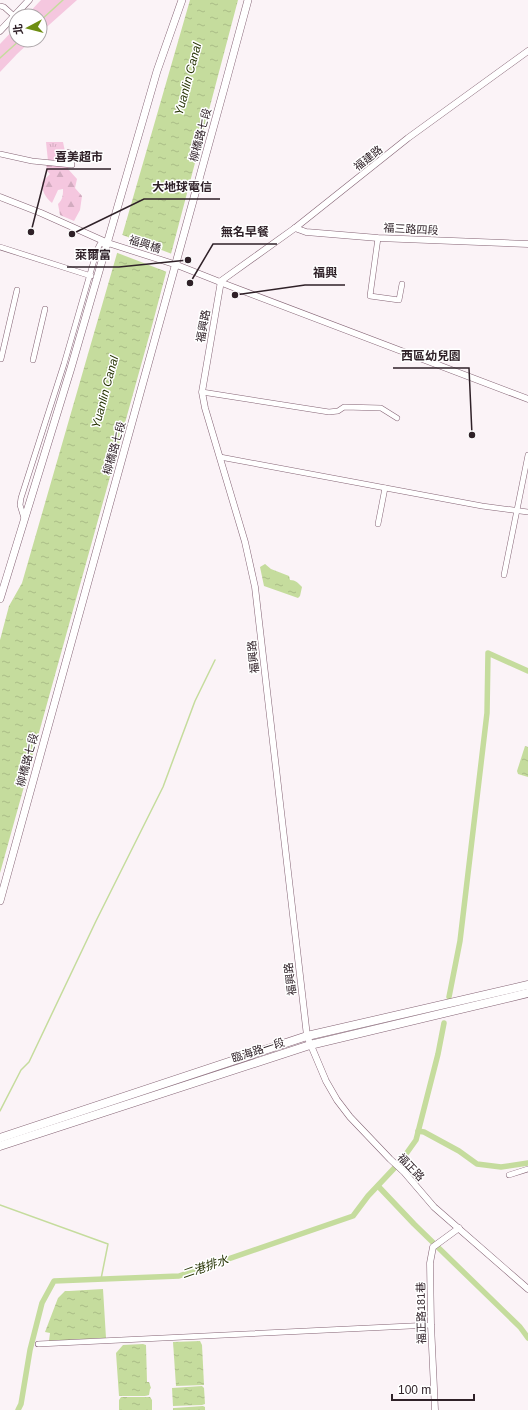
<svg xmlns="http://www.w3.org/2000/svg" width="528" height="1410" font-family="Helvetica,'Noto Sans TC',sans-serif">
  <defs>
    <pattern id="grass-tufts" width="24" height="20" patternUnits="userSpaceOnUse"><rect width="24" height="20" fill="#f5c7df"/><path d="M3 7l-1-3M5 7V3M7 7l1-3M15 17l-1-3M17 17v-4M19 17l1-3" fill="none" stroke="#d2abbf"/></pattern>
    <pattern id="forest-firs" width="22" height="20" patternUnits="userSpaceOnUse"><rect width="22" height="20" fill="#f5c7df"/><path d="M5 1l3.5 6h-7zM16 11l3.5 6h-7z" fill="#d2abbf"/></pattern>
    <pattern id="water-ripples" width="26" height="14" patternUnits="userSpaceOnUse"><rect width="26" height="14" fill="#c5dc9d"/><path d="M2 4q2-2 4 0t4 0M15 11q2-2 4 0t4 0" fill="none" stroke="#aabc87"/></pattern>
  </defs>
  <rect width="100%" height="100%" fill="#fbf3f7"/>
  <polygon fill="url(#grass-tufts)" points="46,142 63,142 67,161 48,161"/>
  <path fill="url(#forest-firs)" d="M62,151L72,155L68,169L77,179L75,188L82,196L80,210L74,221L60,215L58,204C63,199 63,195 63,189L58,190L52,203C45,197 42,191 42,182L50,174L47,171L46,161H56Z"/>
  <g fill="#f5c7df">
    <polygon points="41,0 77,0 40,33 40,16 26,16"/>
    <polygon points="16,27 16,40 32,40 17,54 0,72 0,44"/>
  </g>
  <g fill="url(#water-ripples)">
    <polygon points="190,0 238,0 153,322 0,873 0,640 9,606 22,583"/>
    <path d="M265,564L271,569L289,576L290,580C296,580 298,583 302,587L300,596L298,598L264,586L260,567Z"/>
    <polygon points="525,746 528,747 528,777 518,774 517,771"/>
    <polygon points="103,1289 106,1338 49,1341 50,1333 45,1332 58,1298 65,1291 69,1291"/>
    <polygon points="200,1341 202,1345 204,1385 176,1386 173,1342"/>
    <polygon points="143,1344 146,1345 147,1382 149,1382 151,1388 150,1389 149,1395 145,1396 119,1396 116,1353 123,1345"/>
    <polygon points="202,1386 204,1388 205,1404 202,1405 173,1406 172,1388"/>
    <polygon points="121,1397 150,1397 152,1400 152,1410 119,1410 119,1400"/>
    <polygon points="203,1406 205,1407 205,1410 173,1410 173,1408 174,1408"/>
  </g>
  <polygon fill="#fbf3f7" points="120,234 172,254 167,272 115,252"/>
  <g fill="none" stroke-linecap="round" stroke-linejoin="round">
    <g stroke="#c5dc9d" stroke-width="1.5">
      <polyline points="40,21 63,0"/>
      <polyline points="0,58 20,40"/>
      <polyline points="0,1111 21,1070 29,1062 96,921 163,787 195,701 215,660"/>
      <polyline points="0,1205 108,1244 101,1279"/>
    </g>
    <g stroke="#c5dc9d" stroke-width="5.5">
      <polyline points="449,997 460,941 487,713 488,653 528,671"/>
      <polyline points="418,1131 424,1132 459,1151 477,1164 501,1167 528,1163"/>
      <polyline points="378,1186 414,1224 520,1327 528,1338"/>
      <polyline points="18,1410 21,1404 30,1350 42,1303 54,1281 179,1276 353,1216 368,1196 401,1161 416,1140 438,1054 444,1023"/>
    </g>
    <g stroke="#846374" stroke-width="6">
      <g id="minor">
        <polyline points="0,6 4,7 14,16"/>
        <polyline points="0,154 32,161 72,165 69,152"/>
        <polyline points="378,238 370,296 399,300 402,284"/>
        <polyline points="0,247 91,276"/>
        <polyline points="1,359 17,290"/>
        <polyline points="33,360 45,309"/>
        <polyline points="202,392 329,412 338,411 344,407 381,408 397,418"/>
        <polyline points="220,457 482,506 528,512"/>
        <polyline points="24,518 20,505 21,498 64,364 97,250 100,244 108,243"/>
        <polyline points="378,524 385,488"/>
        <polyline points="504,575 528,455"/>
        <polyline points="509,1175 528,1169"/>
        <polyline points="38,1344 431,1325"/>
      </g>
    </g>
    <g stroke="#846374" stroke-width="7">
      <g id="tertiary">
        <polyline points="0,31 29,0"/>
        <polyline points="528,51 408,138 295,228 221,281 202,392 205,408 245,542 255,587 307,1036 326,1081 337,1100 350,1117 390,1159 404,1172 434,1207 528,1289"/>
        <polyline points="0,197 41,213 108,243 177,265 230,286 528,399"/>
        <polyline points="295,228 306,232 378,238 528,244"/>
        <polyline points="435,1410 431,1325 430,1263 433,1247 459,1228"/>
      </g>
    </g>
    <g stroke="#846374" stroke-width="8">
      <g id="secondary">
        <polyline points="0,599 71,368 157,71 182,0"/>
        <path d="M0,901C82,601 167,301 248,0"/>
      </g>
    </g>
    <g stroke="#846374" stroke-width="9">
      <g id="primary">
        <polyline points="0,1138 307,1036 528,985"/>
        <polyline points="0,1146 310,1045 528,993"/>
      </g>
    </g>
    <use href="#minor" stroke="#fff" stroke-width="5"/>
    <use href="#tertiary" stroke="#fff" stroke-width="6"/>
    <use href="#secondary" stroke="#fff" stroke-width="7"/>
    <use href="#primary" stroke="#fff" stroke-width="8"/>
  </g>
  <g text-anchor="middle" stroke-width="3" stroke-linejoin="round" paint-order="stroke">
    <g font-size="11" fill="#2f2128" stroke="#fff">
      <text transform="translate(200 135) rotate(-75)" y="4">柳橋路七段</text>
      <text transform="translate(368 158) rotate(-38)" y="4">福建路</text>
      <text transform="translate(411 229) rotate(3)" y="4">福三路四段</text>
      <text transform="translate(145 244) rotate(18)" y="4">福興橋</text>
      <text transform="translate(203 326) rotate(-80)" y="4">福興路</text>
      <text transform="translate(114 448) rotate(-74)" y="4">柳橋路七段</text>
      <text transform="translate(253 657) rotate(-96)" y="4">福興路</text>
      <text transform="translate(27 760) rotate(-75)" y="4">柳橋路七段</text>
      <text transform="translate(290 979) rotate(-97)" y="4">福興路</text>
      <text transform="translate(258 1050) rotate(-18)" y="4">臨海路一段</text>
      <text transform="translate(411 1167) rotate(46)" y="4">福正路</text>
      <text transform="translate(421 1313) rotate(-91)" y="4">福正路181巷</text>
    </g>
    <g font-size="12" font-style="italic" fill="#273405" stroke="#fff">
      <text transform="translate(188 79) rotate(-75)" y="4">Yuanlin Canal</text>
      <text transform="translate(105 392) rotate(-75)" y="4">Yuanlin Canal</text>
      <text transform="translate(205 1267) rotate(-19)" y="4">二港排水</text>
    </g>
  </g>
  <path fill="none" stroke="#2f2128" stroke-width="1.5" d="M31 232L47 169H111M72 234L144 199H220M190 283L213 244H277M188 260L119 267H67M235 295L305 285H345M472 435L469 368H393"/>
  <g fill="#2f2128" stroke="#fff" stroke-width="1.5">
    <circle cx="31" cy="232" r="4"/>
    <circle cx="72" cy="234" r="4"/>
    <circle cx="190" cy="283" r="4"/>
    <circle cx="188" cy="260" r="4"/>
    <circle cx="235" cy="295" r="4"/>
    <circle cx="472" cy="435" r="4"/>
  </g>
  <g font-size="12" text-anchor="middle" font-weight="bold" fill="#2f2128" stroke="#fff" stroke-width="3" stroke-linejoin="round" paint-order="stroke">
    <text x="79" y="161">喜美超市</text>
    <text x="182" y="191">大地球電信</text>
    <text x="245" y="236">無名早餐</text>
    <text x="93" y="259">萊爾富</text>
    <text x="325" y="277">福興</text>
    <text x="431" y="360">西區幼兒園</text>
  </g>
  <g transform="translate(28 28) rotate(263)"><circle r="19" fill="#ffffff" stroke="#aca6a9"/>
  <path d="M0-3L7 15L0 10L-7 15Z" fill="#6e8e12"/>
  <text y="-6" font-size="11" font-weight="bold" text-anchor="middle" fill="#2f2128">北</text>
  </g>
  <path d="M392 1394v6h82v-6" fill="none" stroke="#2f2128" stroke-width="2"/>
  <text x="398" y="1394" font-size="12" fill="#2f2128" stroke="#ffffff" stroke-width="3" paint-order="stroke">100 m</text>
</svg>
